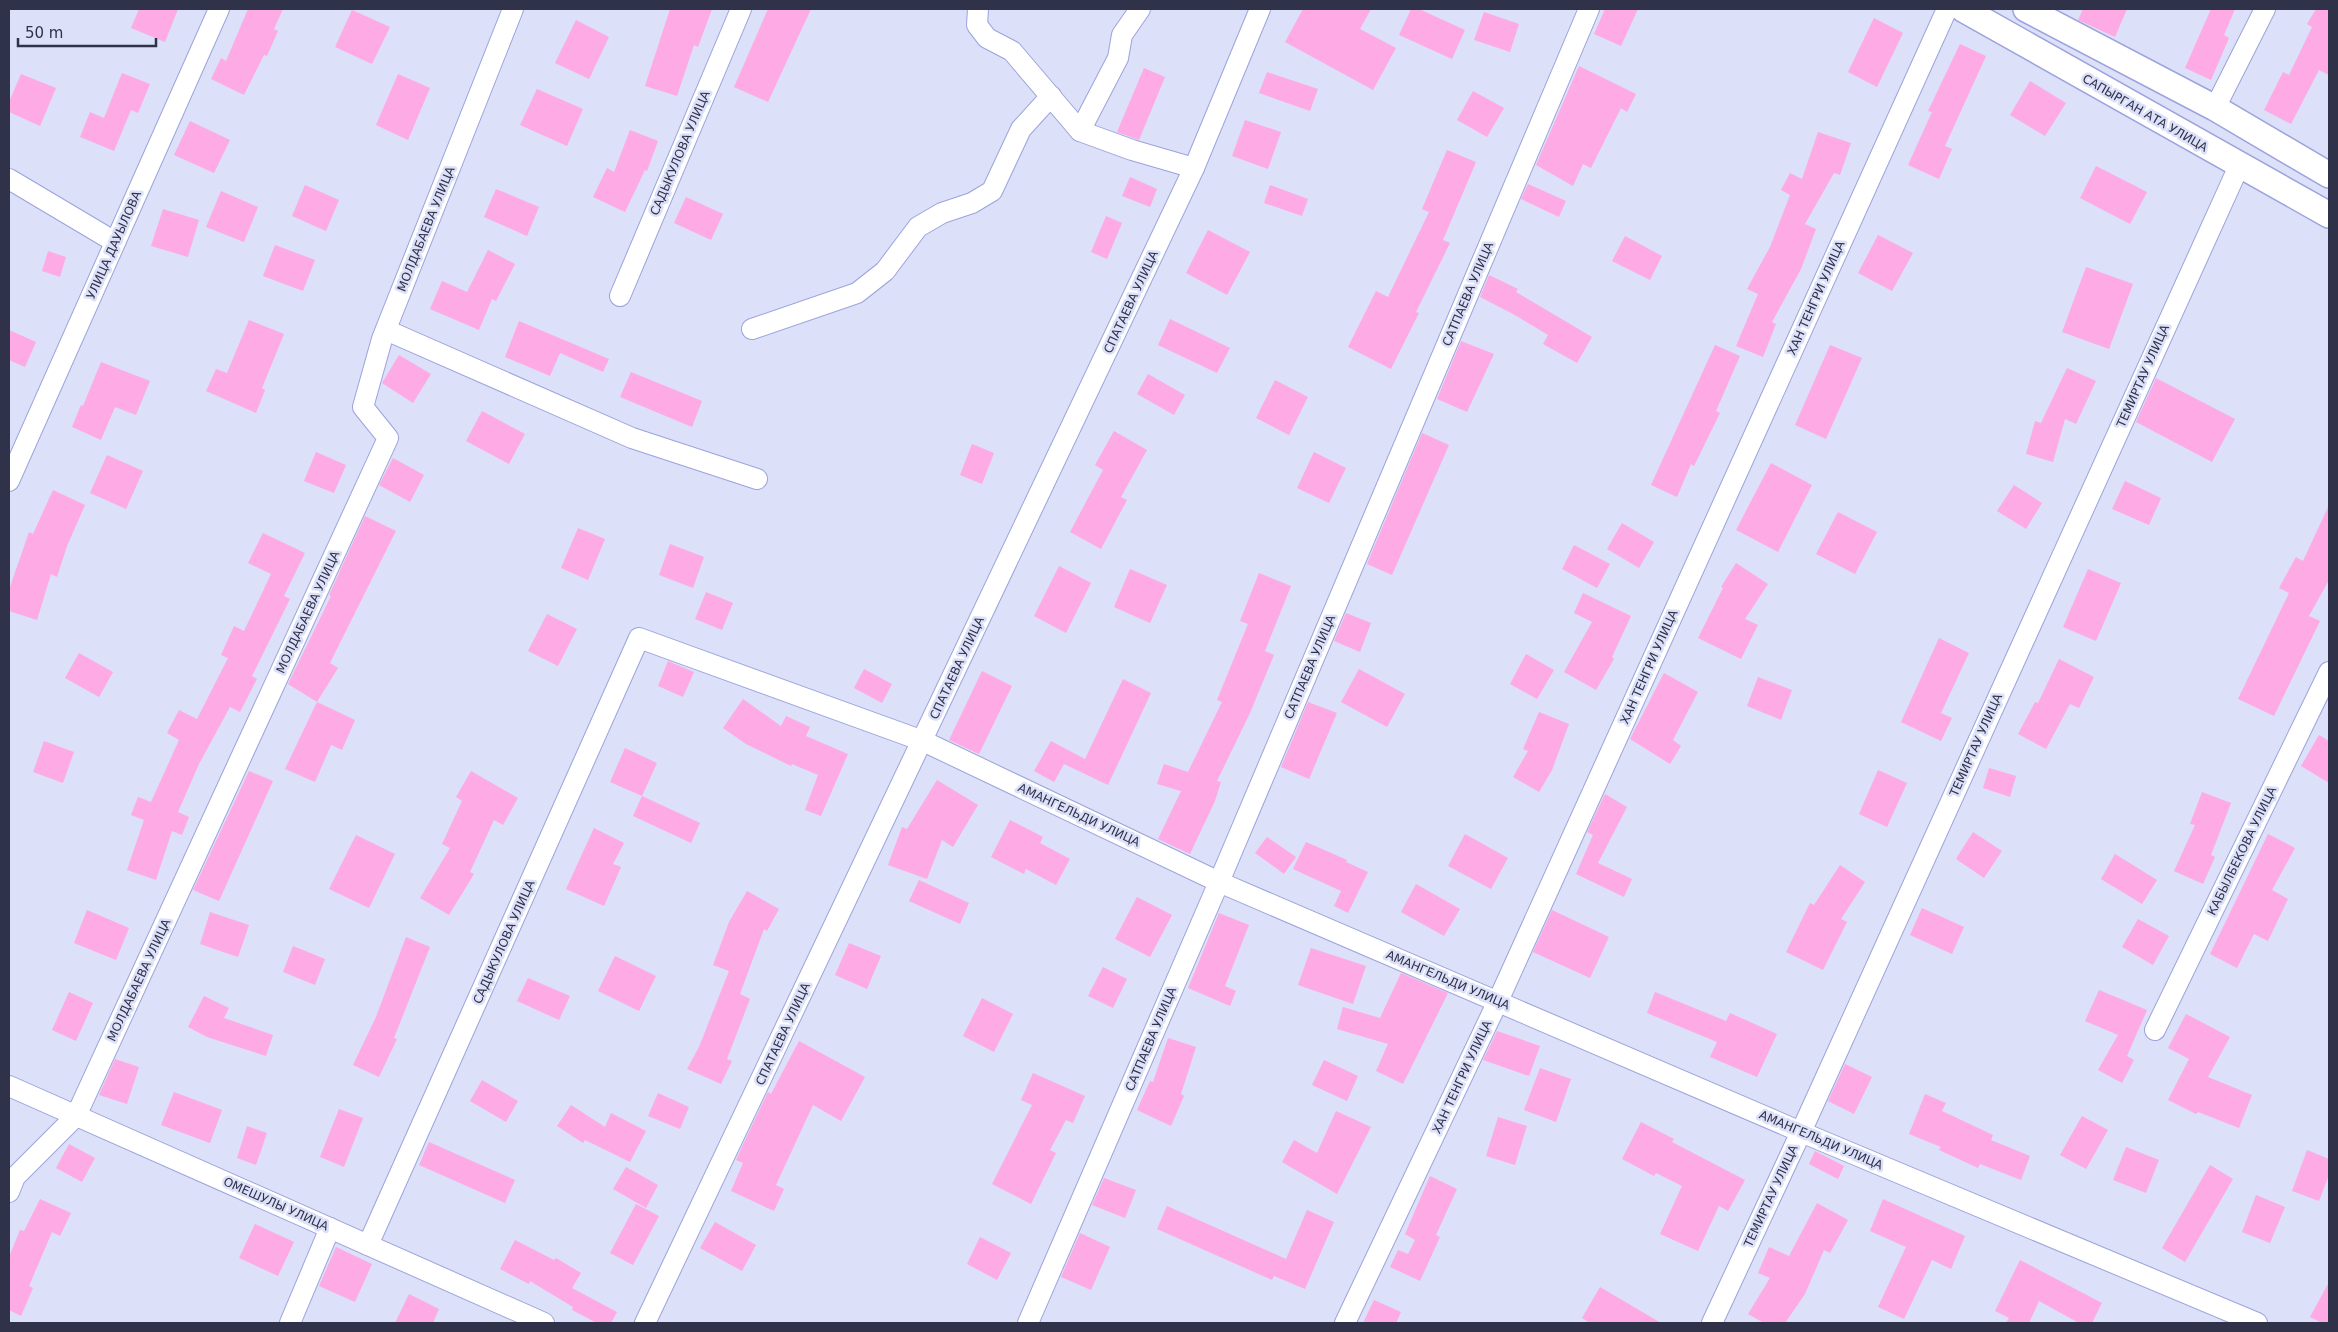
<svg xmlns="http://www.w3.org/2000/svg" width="2338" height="1332" font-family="'DejaVu Sans',sans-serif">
  <rect width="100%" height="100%" fill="#dce0f8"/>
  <g fill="#feaae4">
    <polygon points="139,9 178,9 165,42 131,28"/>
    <polygon points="248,9 283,9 274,29 278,31 267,56 264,55 244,95 211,79 221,58 226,61"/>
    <polygon points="670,9 712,9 698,47 694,45 677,96 645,86"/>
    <polygon points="768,9 811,9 768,102 734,87"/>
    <polygon points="1303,9 1371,9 1360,29 1396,48 1373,90 1285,42"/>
    <polygon points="1411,9 1419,9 1465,30 1452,59 1399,35"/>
    <polygon points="1605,9 1638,9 1621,46 1594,34"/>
    <polygon points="2083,9 2127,9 2115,37 2078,20"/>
    <polygon points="2211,9 2235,9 2224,35 2229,38 2211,80 2185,68"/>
    <polygon points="2316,9 2329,9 2329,75 2319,70 2291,124 2264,110 2283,72 2289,75 2312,27 2307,24"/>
    <polygon points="352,10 390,27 372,64 335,47"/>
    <polygon points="1484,12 1519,24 1510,52 1474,40"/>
    <polygon points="1874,18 1903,33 1877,87 1848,72"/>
    <polygon points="576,20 609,37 589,79 555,63"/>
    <polygon points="1960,44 1986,56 1945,146 1952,149 1939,179 1908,165 1932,112 1928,111"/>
    <polygon points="1579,66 1636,94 1627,112 1621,108 1591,168 1583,164 1573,186 1536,165"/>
    <polygon points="1144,68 1165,77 1139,140 1117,132"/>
    <polygon points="1267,72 1318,89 1310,111 1259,93"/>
    <polygon points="122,73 150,84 138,113 131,110 114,151 80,137 90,112 104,118"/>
    <polygon points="21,74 56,88 40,126 9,112 9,102"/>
    <polygon points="398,74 430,88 408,140 376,125"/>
    <polygon points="2030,81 2066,103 2045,136 2010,115"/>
    <polygon points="537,89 583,109 567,146 520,125"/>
    <polygon points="1473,91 1504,108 1487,137 1457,120"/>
    <polygon points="1245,120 1281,132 1268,169 1232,156"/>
    <polygon points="190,121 230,140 214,173 174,155"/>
    <polygon points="630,130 658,141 647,171 645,170 625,212 593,197 607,168 614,172"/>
    <polygon points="1818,132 1851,143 1840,175 1834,173 1805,224 1816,229 1801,269 1772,322 1776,324 1763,357 1736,346 1758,294 1747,289 1770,247 1790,195 1781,190 1790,173 1802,179"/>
    <polygon points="1447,150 1476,162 1443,240 1450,243 1416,312 1419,313 1391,369 1348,347 1376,291 1388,297 1429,212 1422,209"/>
    <polygon points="2096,166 2147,192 2130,224 2080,198"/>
    <polygon points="1130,177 1157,189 1150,207 1122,196"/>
    <polygon points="1528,184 1566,201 1559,217 1521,199"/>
    <polygon points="305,185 339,200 326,231 292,216"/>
    <polygon points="1270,185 1308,199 1302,216 1264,203"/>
    <polygon points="496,189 539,207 527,236 484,217"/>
    <polygon points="221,191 258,207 244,242 206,227"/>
    <polygon points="686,197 723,214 711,240 674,223"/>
    <polygon points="163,209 199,220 188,257 151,246"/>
    <polygon points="1106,216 1122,223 1107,259 1091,252"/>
    <polygon points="1208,230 1250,252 1227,295 1186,273"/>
    <polygon points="1878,235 1913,253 1892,291 1858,273"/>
    <polygon points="1625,236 1662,256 1650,280 1612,261"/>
    <polygon points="275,245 315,260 303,291 263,276"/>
    <polygon points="488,250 515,264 496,301 492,299 479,330 430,309 442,281 467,292"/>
    <polygon points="48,251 66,257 60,277 42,271"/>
    <polygon points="2086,267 2133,284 2109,349 2062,332"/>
    <polygon points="1489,275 1518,289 1516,292 1592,337 1577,363 1543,344 1548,335 1513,314 1480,297"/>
    <polygon points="1170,319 1230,348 1217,373 1158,345"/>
    <polygon points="249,320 284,334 262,388 265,390 256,413 206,391 216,369 227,373"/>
    <polygon points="519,321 609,359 603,372 560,353 550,376 505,357"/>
    <polygon points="9,330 36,342 25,367 9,360"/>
    <polygon points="1461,341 1494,354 1467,412 1437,399"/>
    <polygon points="1715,345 1740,356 1716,411 1720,413 1694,466 1691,464 1677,497 1651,485"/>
    <polygon points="1830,345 1862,358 1826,439 1795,425"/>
    <polygon points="399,355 431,374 413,403 382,383"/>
    <polygon points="101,362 150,381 136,415 115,407 101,440 72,427 81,405 83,406"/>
    <polygon points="2067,368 2096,381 2076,424 2065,419 2053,462 2026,454 2035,421 2041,423"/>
    <polygon points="631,372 702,401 692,427 620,397"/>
    <polygon points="1148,374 1185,395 1174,415 1137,394"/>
    <polygon points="2156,378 2235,419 2212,462 2136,422"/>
    <polygon points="1275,380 1308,397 1289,435 1256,418"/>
    <polygon points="482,411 525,434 509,464 466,441"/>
    <polygon points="1114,431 1147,450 1121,497 1127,500 1101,549 1070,532 1103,470 1095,465"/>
    <polygon points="1422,433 1449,445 1392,575 1367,564"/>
    <polygon points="972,444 994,453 982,484 960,475"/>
    <polygon points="316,452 346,465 334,493 304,481"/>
    <polygon points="1314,452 1346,468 1329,503 1297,488"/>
    <polygon points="107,455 143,471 126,509 90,493"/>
    <polygon points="393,458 424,475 410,502 379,485"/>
    <polygon points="1771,463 1812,485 1778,552 1736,530"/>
    <polygon points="2125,481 2161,498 2149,525 2112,509"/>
    <polygon points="2014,485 2042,503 2026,529 1997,511"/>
    <polygon points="53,490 85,505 67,546 57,577 51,574 37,620 9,611 9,590 29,532 33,534"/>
    <polygon points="2329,505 2329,580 2309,616 2320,621 2274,716 2238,699 2289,593 2279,588 2296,557 2303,561"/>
    <polygon points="1838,512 1877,532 1855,574 1816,554"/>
    <polygon points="365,516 396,531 330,663 338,668 317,702 288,684 331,596 329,595"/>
    <polygon points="1622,523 1654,542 1639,568 1607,549"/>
    <polygon points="578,528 605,539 588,580 561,568"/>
    <polygon points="263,533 305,553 284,596 290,599 252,676 257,679 240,712 230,707 199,764 178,812 189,817 182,835 172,831 156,880 127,870 144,820 131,815 138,797 151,802 179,740 167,733 179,710 197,719 228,658 221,655 234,626 244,631 271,574 248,563"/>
    <polygon points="670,544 704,557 693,588 659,575"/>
    <polygon points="1574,545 1610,564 1597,588 1562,569"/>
    <polygon points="1736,563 1768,584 1745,619 1758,625 1741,659 1698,638 1723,588 1721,587"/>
    <polygon points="1059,566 1091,583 1066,633 1034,616"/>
    <polygon points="1130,569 1167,585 1150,623 1114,607"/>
    <polygon points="2088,569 2121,583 2096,641 2063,627"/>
    <polygon points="1259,573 1291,586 1265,651 1274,655 1250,713 1217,781 1221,782 1215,801 1190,854 1158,839 1181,791 1157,784 1164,764 1188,772 1222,702 1217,700 1248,624 1240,621"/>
    <polygon points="706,592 733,603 722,630 695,619"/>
    <polygon points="1583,593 1631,616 1612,657 1614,659 1596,690 1564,672 1592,622 1574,613"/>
    <polygon points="1346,613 1371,623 1360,652 1334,641"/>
    <polygon points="547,614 577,629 558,666 528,651"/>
    <polygon points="1939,638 1969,653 1941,713 1952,718 1941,741 1901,722"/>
    <polygon points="79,653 113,672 99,697 65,678"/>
    <polygon points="1526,654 1554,670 1537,699 1510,684"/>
    <polygon points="2059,659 2094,677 2079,708 2070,704 2046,749 2018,734 2035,702 2038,703"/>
    <polygon points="668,661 694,672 683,697 658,686"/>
    <polygon points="864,669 892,684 882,703 854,688"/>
    <polygon points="1359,669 1405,694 1387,727 1341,702"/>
    <polygon points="982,671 1012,686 979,754 949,740"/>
    <polygon points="1664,673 1698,692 1673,740 1681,746 1670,764 1630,739"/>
    <polygon points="1758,677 1792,690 1781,720 1747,706"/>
    <polygon points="1123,679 1151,693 1108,785 1064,764 1054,782 1034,771 1051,741 1085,759"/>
    <polygon points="743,699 781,726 786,716 810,727 806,736 848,754 821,816 805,810 818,775 792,764 791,766 746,744 723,728"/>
    <polygon points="317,702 355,720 342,750 331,745 315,782 285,769"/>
    <polygon points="1308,702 1337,713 1309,779 1281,767"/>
    <polygon points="1539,712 1569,724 1552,770 1539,792 1513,777 1528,751 1523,749"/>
    <polygon points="2319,735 2329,741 2329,783 2301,766"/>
    <polygon points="44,741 74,752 63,783 33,772"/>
    <polygon points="625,748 657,763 642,796 610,782"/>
    <polygon points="1989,768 2016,776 2010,797 1983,788"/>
    <polygon points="1878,770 1907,783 1887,827 1859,814"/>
    <polygon points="249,771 273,781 219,901 193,890"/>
    <polygon points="471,771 518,798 503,825 494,820 470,872 474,874 449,915 420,898 450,848 442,844 462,801 456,797"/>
    <polygon points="937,780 978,805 953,847 942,840 927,879 888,865 902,827 907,829"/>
    <polygon points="2202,792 2231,803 2211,855 2215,857 2203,884 2174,871 2195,825 2190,824"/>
    <polygon points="1605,794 1627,807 1598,863 1632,879 1624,897 1576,874 1593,835 1587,832"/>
    <polygon points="642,796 700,823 691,843 633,816"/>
    <polygon points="1010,820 1043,837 1040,843 1070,859 1056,885 1026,869 1024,874 991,857"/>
    <polygon points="594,828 624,843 613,864 621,867 604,906 566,889"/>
    <polygon points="1973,832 2002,851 1984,878 1956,859"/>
    <polygon points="1465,834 1508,858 1491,889 1448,866"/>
    <polygon points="2268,834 2295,848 2272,890 2288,899 2268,941 2254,934 2237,968 2210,954"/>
    <polygon points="356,835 395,854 369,908 329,889"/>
    <polygon points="1267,837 1296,857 1284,874 1255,853"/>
    <polygon points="1306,842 1347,860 1346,862 1368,872 1348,913 1334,906 1341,891 1293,869"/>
    <polygon points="2115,854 2157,880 2142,904 2101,879"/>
    <polygon points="1840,865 1865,882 1841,919 1847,922 1823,970 1786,952 1810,903 1814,905"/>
    <polygon points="919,880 969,903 960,924 909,901"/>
    <polygon points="1416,884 1460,909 1444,936 1401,912"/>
    <polygon points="747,891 779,909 767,931 764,929 740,994 750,999 727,1059 732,1061 721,1084 687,1069 699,1047 729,971 713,965 729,922"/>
    <polygon points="1137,897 1172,915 1150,957 1115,939"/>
    <polygon points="1922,908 1964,927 1952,954 1910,935"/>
    <polygon points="87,910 129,928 116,960 74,943"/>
    <polygon points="1552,910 1609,937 1590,978 1533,952"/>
    <polygon points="210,912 249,925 238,957 200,944"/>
    <polygon points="1219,913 1249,925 1225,986 1236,991 1230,1006 1188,988"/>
    <polygon points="2138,919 2169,936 2153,965 2122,947"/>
    <polygon points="406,937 430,947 394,1038 397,1039 379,1077 353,1065 376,1017"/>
    <polygon points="849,943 881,956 867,989 835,975"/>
    <polygon points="293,946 325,959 315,985 283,972"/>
    <polygon points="1311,948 1366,966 1353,1004 1298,985"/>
    <polygon points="615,956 656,976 639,1011 598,991"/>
    <polygon points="1103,967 1127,979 1113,1008 1088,996"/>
    <polygon points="1401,973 1448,993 1403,1084 1376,1071 1388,1044 1337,1029 1343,1007 1380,1018"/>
    <polygon points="528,978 570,996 559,1020 517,1001"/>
    <polygon points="2099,990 2147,1010 2127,1056 2134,1060 2122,1083 2098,1070 2118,1035 2085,1021"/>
    <polygon points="69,992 93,1003 76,1041 52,1030"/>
    <polygon points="1655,992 1726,1021 1730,1013 1777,1034 1757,1077 1710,1057 1717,1042 1647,1013"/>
    <polygon points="204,996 229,1008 224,1018 273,1035 266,1056 207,1037 188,1027"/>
    <polygon points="982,998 1013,1014 994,1052 963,1036"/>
    <polygon points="2186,1014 2230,1037 2208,1077 2252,1095 2239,1128 2198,1112 2196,1114 2168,1100 2189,1059 2168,1048"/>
    <polygon points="1497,1031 1540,1046 1529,1076 1483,1060"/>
    <polygon points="1168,1038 1196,1047 1181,1094 1184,1096 1171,1126 1137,1110 1150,1081 1153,1082"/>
    <polygon points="799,1041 865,1077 841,1121 813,1105 776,1185 784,1189 774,1211 731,1191 743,1163 736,1160 747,1136 768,1092 771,1094"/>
    <polygon points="115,1059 139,1067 127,1104 99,1095"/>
    <polygon points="1324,1060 1358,1076 1347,1101 1312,1085"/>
    <polygon points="1845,1064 1872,1077 1854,1114 1828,1101"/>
    <polygon points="1540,1068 1571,1079 1556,1122 1524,1110"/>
    <polygon points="1033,1073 1085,1096 1073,1123 1066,1120 1050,1150 1056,1153 1031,1204 992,1184 1032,1105 1021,1100"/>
    <polygon points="482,1080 518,1101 506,1122 470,1101"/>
    <polygon points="174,1092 222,1110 210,1143 161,1125"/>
    <polygon points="658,1093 689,1107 680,1129 648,1116"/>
    <polygon points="1925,1094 1946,1103 1942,1111 1993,1135 1991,1140 2030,1156 2021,1180 1980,1164 1978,1168 1939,1150 1941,1147 1909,1134"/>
    <polygon points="571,1105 605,1127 611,1113 646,1131 630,1162 585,1140 583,1143 557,1126"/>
    <polygon points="339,1109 363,1118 344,1167 320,1157"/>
    <polygon points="1336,1111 1371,1127 1337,1194 1282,1162 1294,1140 1317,1153"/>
    <polygon points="2082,1116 2108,1130 2086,1169 2060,1155"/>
    <polygon points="1498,1117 1527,1126 1515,1165 1486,1156"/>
    <polygon points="1641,1122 1674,1139 1672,1142 1745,1180 1728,1211 1719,1206 1698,1251 1660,1234 1682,1186 1656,1173 1654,1176 1622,1159"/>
    <polygon points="247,1126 267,1133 256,1165 237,1158"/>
    <polygon points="429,1142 515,1180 505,1203 419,1165"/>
    <polygon points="69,1144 95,1158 82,1182 56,1168"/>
    <polygon points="2126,1147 2159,1160 2146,1193 2113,1180"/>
    <polygon points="2307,1150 2329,1159 2329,1175 2319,1201 2292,1191"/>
    <polygon points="1815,1151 1844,1166 1838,1179 1809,1164"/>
    <polygon points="2210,1165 2233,1179 2185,1262 2162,1248"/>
    <polygon points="626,1167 658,1185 646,1208 613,1189"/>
    <polygon points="1430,1176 1457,1189 1436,1235 1440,1237 1420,1281 1390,1267 1398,1250 1408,1254 1415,1240 1405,1234"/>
    <polygon points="1104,1178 1136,1190 1125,1218 1092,1205"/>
    <polygon points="2256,1195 2285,1207 2270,1243 2242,1232"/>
    <polygon points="40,1199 71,1213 60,1236 52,1232 29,1286 33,1288 21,1316 9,1310 9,1257 20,1230 24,1231"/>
    <polygon points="1883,1199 1965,1236 1951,1269 1932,1260 1904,1319 1878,1307 1906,1247 1870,1231"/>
    <polygon points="1817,1203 1848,1220 1830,1253 1824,1250 1805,1294 1785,1323 1764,1323 1748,1314 1770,1278 1758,1273 1769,1247 1789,1256"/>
    <polygon points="636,1204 659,1216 633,1265 610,1253"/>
    <polygon points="1167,1206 1286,1259 1307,1210 1334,1222 1305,1289 1274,1276 1272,1280 1157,1229"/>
    <polygon points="715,1222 756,1245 742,1271 700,1248"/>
    <polygon points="255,1224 294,1242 278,1276 239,1258"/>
    <polygon points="1080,1233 1110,1247 1091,1290 1061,1277"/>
    <polygon points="980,1237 1011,1253 997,1280 967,1264"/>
    <polygon points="515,1240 554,1260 556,1258 581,1273 572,1288 617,1312 611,1323 597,1323 572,1310 573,1307 530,1281 529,1284 500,1269"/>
    <polygon points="336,1247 372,1264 355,1302 319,1286"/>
    <polygon points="2020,1260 2102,1303 2092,1323 2079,1323 2039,1301 2029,1323 2006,1323 2009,1318 1995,1311"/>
    <polygon points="2329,1282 2329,1323 2322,1323 2310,1317"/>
    <polygon points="1600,1287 1661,1323 1590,1323 1582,1318"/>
    <polygon points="409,1294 439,1309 433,1323 395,1323"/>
    <polygon points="1374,1300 1401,1312 1396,1323 1363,1323"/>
  </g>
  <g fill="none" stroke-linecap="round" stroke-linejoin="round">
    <g stroke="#9ca3dd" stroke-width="22">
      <g id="minor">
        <polyline points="978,9 977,25 987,38 1012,51 1080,131 1132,150 1194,168"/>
        <polyline points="2215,108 2265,9"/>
        <polyline points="1080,131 1118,58 1122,35 1140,9"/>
        <polyline points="9,179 115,242"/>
        <polyline points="620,296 741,9"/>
        <polyline points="752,329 857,293 885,271 918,227 942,213 972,203 992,191 1021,129 1051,96"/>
        <polyline points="386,330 632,438 757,479"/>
        <polyline points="9,481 219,9"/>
        <polyline points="2155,1030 2329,672"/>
        <polyline points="9,1086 544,1323"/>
        <polyline points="9,1192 15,1177 76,1116 388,438 363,407 382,339 513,9"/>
        <polyline points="368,1245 639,638 923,741 1219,882 1801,1132 2257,1323"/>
        <polyline points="290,1323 330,1228"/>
        <polyline points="645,1323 1194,168 1260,9"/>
        <polyline points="1028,1323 1219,882 1589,9"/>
        <polyline points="1345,1323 1498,1001 1947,9"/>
        <polyline points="1712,1323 1801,1132 2239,166"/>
      </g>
    </g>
    <g stroke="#9ca3dd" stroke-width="28">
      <g id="major">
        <polyline points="1963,9 2329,215"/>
        <polyline points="2026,9 2215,108 2329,175"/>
      </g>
    </g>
    <use href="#minor" stroke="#fff" stroke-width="20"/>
    <use href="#major" stroke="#fff" stroke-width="25"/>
  </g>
  <g text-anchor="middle" stroke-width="5" stroke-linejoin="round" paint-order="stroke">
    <g font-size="12" fill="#2f3249" stroke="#dce0f8">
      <text transform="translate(2145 113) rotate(30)" y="4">САПЫРГАН АТА УЛИЦА</text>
      <text transform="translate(680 153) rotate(-67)" y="4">САДЫКУЛОВА УЛИЦА</text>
      <text transform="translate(426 229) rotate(-68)" y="4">МОЛДАБАЕВА УЛИЦА</text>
      <text transform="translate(114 245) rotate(-66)" y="4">УЛИЦА ДАУЫЛОВА</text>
      <text transform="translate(1468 294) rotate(-67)" y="4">САТПАЕВА УЛИЦА</text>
      <text transform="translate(1816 298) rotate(-66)" y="4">ХАН ТЕНГРИ УЛИЦА</text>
      <text transform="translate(1131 302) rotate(-65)" y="4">СПАТАЕВА УЛИЦА</text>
      <text transform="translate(2143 376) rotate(-66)" y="4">ТЕМИРТАУ УЛИЦА</text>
      <text transform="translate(308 612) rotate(-65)" y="4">МОЛДАБАЕВА УЛИЦА</text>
      <text transform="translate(1310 667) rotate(-67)" y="4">САТПАЕВА УЛИЦА</text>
      <text transform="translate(1649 667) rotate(-66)" y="4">ХАН ТЕНГРИ УЛИЦА</text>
      <text transform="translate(957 668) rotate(-65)" y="4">СПАТАЕВА УЛИЦА</text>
      <text transform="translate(1976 745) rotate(-66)" y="4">ТЕМИРТАУ УЛИЦА</text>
      <text transform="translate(1079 815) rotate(25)" y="4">АМАНГЕЛЬДИ УЛИЦА</text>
      <text transform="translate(2242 851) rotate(-64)" y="4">КАБЫЛБЕКОВА УЛИЦА</text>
      <text transform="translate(504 942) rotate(-66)" y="4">САДЫКУЛОВА УЛИЦА</text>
      <text transform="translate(139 980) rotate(-65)" y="4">МОЛДАБАЕВА УЛИЦА</text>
      <text transform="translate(1448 980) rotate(23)" y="4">АМАНГЕЛЬДИ УЛИЦА</text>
      <text transform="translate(783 1034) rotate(-65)" y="4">СПАТАЕВА УЛИЦА</text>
      <text transform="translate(1151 1039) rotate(-67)" y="4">САТПАЕВА УЛИЦА</text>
      <text transform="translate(1462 1077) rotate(-65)" y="4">ХАН ТЕНГРИ УЛИЦА</text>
      <text transform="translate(1821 1140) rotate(23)" y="4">АМАНГЕЛЬДИ УЛИЦА</text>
      <text transform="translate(1771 1196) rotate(-65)" y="4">ТЕМИРТАУ УЛИЦА</text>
      <text transform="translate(276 1204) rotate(24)" y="4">ОМЕШУЛЫ УЛИЦА</text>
    </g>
  </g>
  <rect width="2338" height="1332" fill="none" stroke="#2f3249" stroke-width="20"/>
  <path d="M18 38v8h138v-8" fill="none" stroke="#2f3249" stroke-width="2.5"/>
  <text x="25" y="38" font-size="15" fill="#2f3249" stroke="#dce0f8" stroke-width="4" paint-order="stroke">50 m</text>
</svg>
